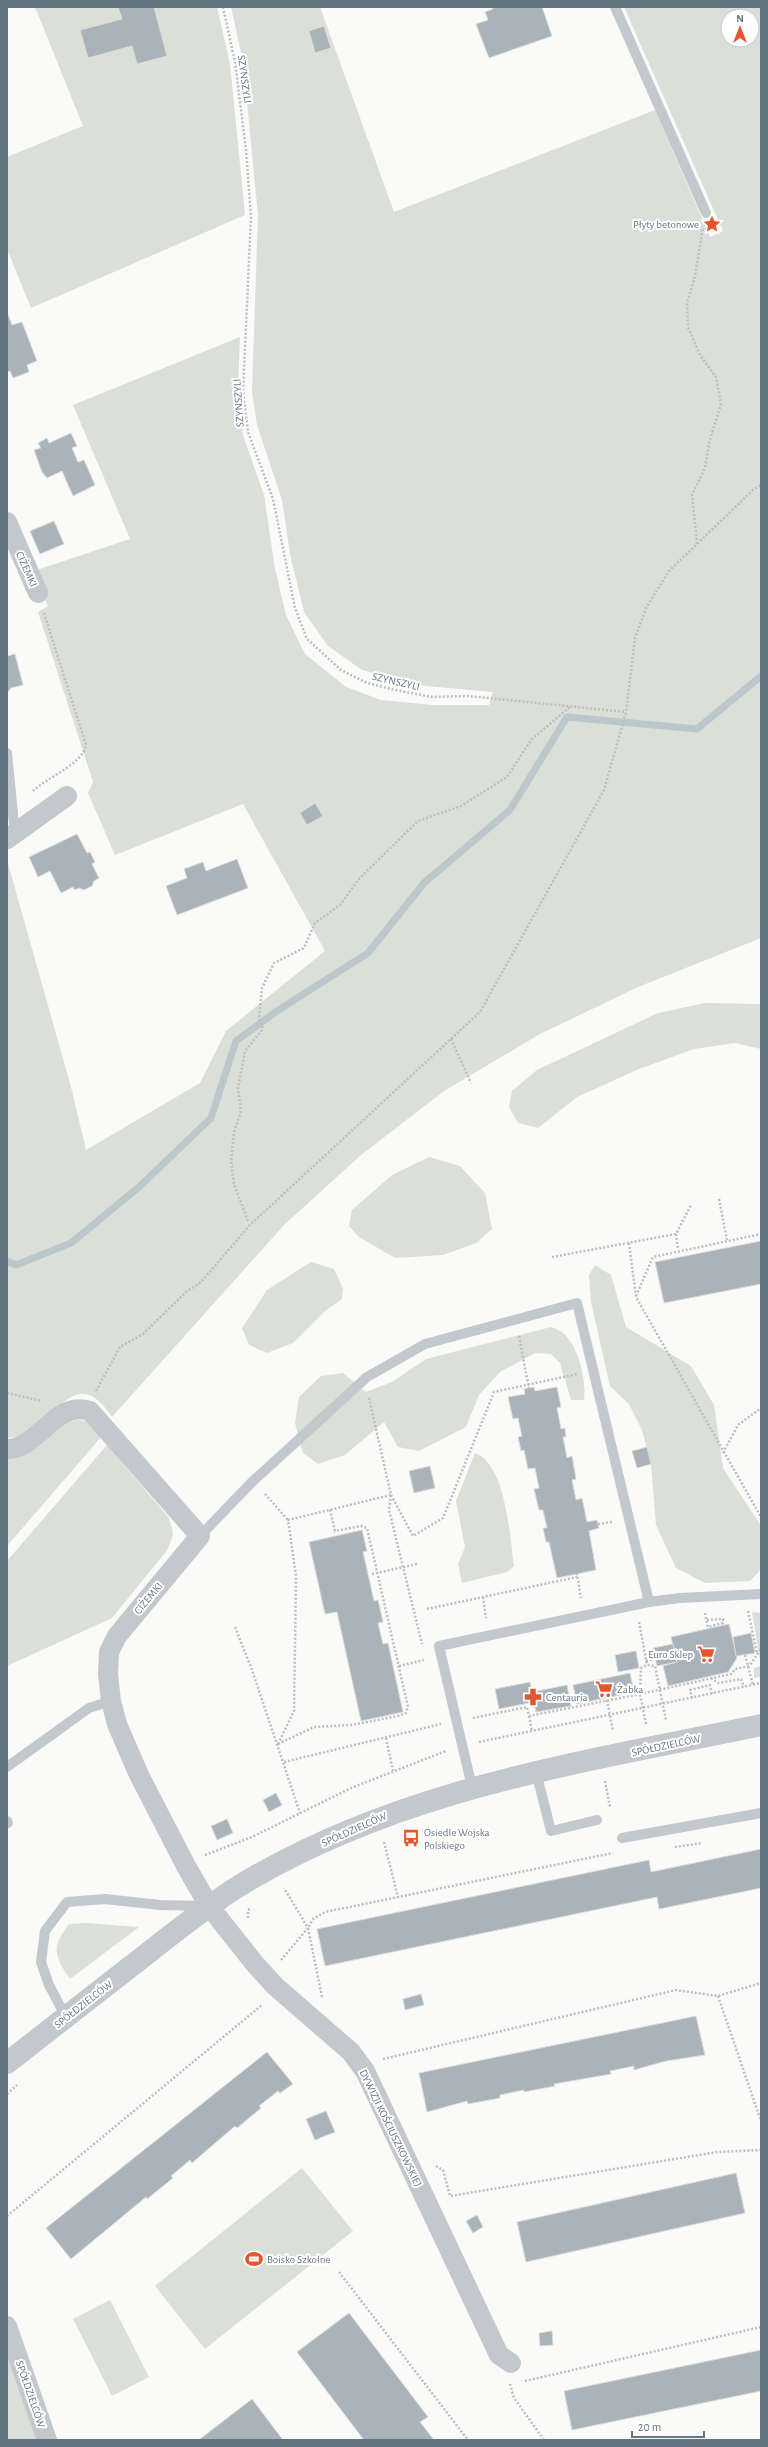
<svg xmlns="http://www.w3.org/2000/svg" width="768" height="2447" font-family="'Alegreya Sans',sans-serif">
  <rect width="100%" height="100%" fill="#fafaf8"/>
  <g fill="#dadfd7" fill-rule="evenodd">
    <polygon points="35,7 217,7 230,64 245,215 31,308 7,249 7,157 83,126"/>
    <path d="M231,7H320L394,212L655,110L710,237L723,231L624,7H761V938L638,987L540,1034L444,1091L361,1155L284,1225L112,1417C75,1361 57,1422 22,1435C18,1437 12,1437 7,1438V860L71,1087L86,1150L200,1083L226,1031L325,951L243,804L115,855L88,793L93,782L38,612L48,606L34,571L130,539L73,405L240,337L238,387L243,435L264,495L275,569L286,615L305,654L346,687L381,700L433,705H489L493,692L415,685L362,670L328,646L304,612L290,554L282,500L257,425L252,391L258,215L243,61ZM728,16H752V40H728Z"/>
    <polygon points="705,1003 761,1004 761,1049 735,1043 694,1049 639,1069 577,1097 538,1128 518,1123 509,1107 512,1091 537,1070 658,1013"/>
    <polygon points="429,1157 460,1166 485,1193 492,1229 476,1243 443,1255 395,1258 359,1237 349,1226 352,1210 392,1175"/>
    <polygon points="311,1262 334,1269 343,1289 342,1299 325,1311 293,1343 267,1353 249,1345 242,1328 267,1290"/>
    <polygon points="595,1265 611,1275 626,1327 691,1366 714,1405 723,1468 761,1526 761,1569 750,1581 705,1583 676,1568 656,1525 651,1464 642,1430 629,1404 610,1386 591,1302 589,1275"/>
    <path d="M551,1327C556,1329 562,1331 565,1335C580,1350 586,1380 584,1400H571L560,1363L551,1354L535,1353L500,1372L479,1395L466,1427L419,1451L398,1447L384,1422L345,1455L318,1464L303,1453L295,1423L299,1397L321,1376L343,1373L366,1392L392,1382L426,1359Z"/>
    <polygon points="78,1420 89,1421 102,1436 7,1546 7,1457 66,1422"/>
    <polygon points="107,1445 169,1518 173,1534 168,1549 112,1618 7,1666 7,1561"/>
    <path d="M475,1453C506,1464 510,1538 514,1566L507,1572L462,1583L458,1564L465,1547L456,1501Z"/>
    <polygon points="752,1612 761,1613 761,1677 754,1678 754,1668 761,1666"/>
    <path d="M87,1923L139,1927L70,1979C54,1956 51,1947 69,1924Z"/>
    <polygon points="302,2168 353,2231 205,2349 155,2286"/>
    <polygon points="110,2300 149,2377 112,2396 73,2319"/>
    <polygon points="7,2326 47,2440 7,2440"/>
  </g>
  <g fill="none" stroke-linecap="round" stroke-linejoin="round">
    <polyline stroke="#bbc7cb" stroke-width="7" points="7,1261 16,1265 71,1243 139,1187 211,1118 236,1041 277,1011 368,953 424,883 510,810 567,717 697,729 761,676"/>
  </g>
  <g fill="#aab3b9" stroke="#dcdcda">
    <polygon points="118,7 154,7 167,56 137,64 132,46 88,58 80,30 122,19"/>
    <polygon points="492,7 542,7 552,36 489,58 476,24 488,20 485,12 493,9"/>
    <polygon points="324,26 331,48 315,53 309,31"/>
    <polygon points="7,312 12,325 22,322 37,361 27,365 29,372 13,378 10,371 7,372"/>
    <polygon points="71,433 77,446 72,448 78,462 84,460 95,485 73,496 62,471 47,478 42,472 34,450 41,448 38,443 47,438 49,443"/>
    <polygon points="54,521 64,544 40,554 30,531"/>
    <polygon points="15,654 23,685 11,688 7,693 7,656"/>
    <polygon points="315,803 323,816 307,825 300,813"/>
    <polygon points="77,834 87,853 90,852 95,862 92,864 99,878 94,881 92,886 84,890 79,888 75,890 73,887 61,893 50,871 38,877 29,857"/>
    <polygon points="237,859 248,888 177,915 166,886 187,878 184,869 203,862 206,871"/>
    <polygon points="761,1241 761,1284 664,1303 655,1262"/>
    <polygon points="534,1387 535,1391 557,1387 561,1407 557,1408 561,1429 565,1428 566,1437 563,1437 567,1458 572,1456 576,1479 572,1480 576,1500 582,1498 587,1522 597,1520 599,1528 589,1531 596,1570 557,1578 549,1542 546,1542 543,1528 547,1528 543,1510 539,1510 534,1489 539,1488 535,1468 528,1469 524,1450 521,1451 518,1437 522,1436 518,1418 513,1419 508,1397 525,1394 524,1389"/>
    <polygon points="647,1447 651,1464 637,1468 632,1451"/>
    <polygon points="430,1466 435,1488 414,1493 409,1471"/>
    <polygon points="362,1530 367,1551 363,1552 374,1601 378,1600 383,1622 378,1623 383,1644 388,1643 403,1712 361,1721 337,1612 325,1614 309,1542"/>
    <polygon points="729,1624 737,1658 728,1672 668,1686 663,1666 677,1662 671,1637"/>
    <polygon points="751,1633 755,1653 736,1656 733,1637"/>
    <polygon points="673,1644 677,1662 657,1666 653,1648"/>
    <polygon points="636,1651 639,1668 618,1672 615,1655"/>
    <polygon points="630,1673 634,1692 577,1704 573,1685"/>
    <polygon points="530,1682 532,1692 567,1685 571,1706 536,1712 534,1702 499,1709 495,1689"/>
    <polygon points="276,1793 282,1805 269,1812 263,1800"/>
    <polygon points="227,1819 233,1833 217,1840 211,1826"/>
    <polygon points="761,1849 761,1888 659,1909 657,1897 325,1966 317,1929 649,1860 651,1872"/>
    <polygon points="421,1994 424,2005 405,2010 403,1999"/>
    <polygon points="696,2016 705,2055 666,2061 634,2070 634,2066 610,2071 611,2074 554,2084 555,2086 524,2092 524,2090 500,2095 500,2098 468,2104 467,2101 427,2112 419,2073"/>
    <polygon points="267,2052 293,2084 280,2093 278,2091 259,2106 261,2108 237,2128 235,2126 192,2163 190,2160 171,2176 173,2178 147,2199 146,2197 71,2259 46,2228"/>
    <polygon points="326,2111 335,2132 315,2140 306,2119"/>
    <polygon points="736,2173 745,2213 526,2262 517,2222"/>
    <polygon points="477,2215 483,2227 473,2233 466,2221"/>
    <polygon points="349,2313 428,2417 420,2422 434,2440 364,2440 297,2352"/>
    <polygon points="552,2331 553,2345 540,2346 539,2333"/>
    <polygon points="761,2350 761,2391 572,2430 564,2391"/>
    <polygon points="252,2399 283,2440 201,2440 200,2439"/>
  </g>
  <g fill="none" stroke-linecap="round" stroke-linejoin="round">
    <g stroke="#bbbfc2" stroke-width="2.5" stroke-dasharray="2 2" stroke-linecap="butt">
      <polyline points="223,7 235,62 246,150 251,217 243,391 248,432 273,499 295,608 307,639 341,670 367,683 395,690 432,697 468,696 626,712"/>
      <polyline points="697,544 692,495 705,468 709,443 721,404 716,377 700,355 688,327 687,303 695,276 703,228"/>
      <path d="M33,791C46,778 83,764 86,745L44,613"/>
      <polyline points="451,1039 471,1083"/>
      <polyline points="719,1199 727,1240"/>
      <polyline points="248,1221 234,1184 231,1161 234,1132 241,1111 238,1089 245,1051 263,1029 259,1018 262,988 274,963 304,948 315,923 340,905 359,879 418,821 461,806 507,777 531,740 570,707"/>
      <polyline points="676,1234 678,1250"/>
      <polyline points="629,1243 636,1297 761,1517"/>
      <polyline points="552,1257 676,1234 691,1205"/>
      <polyline points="636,1296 653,1257 761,1234"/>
      <polyline points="519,1336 529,1389"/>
      <polyline points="96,1391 120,1347 143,1334 186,1292 201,1282 250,1225 480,1012 604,790 626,712 635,638 646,608 669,571 754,489 761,485"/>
      <polyline points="7,1393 42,1401"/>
      <polyline points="723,1453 738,1425 761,1408"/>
      <polyline points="265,1494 288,1520"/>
      <polyline points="391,1495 389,1510 422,1644"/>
      <polyline points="391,1495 413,1536 443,1518 494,1392 577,1374"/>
      <polyline points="598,1524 612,1522"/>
      <polyline points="577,1573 581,1598"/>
      <polyline points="372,1574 417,1564"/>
      <polyline points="483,1597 486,1618"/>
      <polyline points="427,1609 577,1577"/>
      <polyline points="748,1611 757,1653"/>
      <polyline points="705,1613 708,1628"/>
      <polyline points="707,1620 723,1619 723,1623 708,1627"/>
      <polyline points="639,1622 647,1665"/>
      <polyline points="235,1627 252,1670 300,1813"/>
      <polyline points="745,1655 753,1685"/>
      <polyline points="646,1661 655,1659"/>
      <polyline points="399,1666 424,1660"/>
      <polyline points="711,1678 718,1683 741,1679 744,1687"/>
      <polyline points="640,1694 731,1674 735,1669 749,1666 761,1649"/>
      <polyline points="692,1698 690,1690 710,1685 712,1694"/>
      <polyline points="607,1700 613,1731"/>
      <polyline points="529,1716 532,1731"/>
      <polyline points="473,1718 527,1707 529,1716 640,1694"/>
      <polyline points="646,1724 640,1694 641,1668 647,1665 655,1666 666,1720"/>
      <polyline points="386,1738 393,1771"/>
      <polyline points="479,1742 761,1683"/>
      <polyline points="278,1744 294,1711 296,1576 288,1520 391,1495 369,1398"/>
      <polyline points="278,1744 314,1727 351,1725 398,1716 406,1713 408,1707 367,1528 361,1526 335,1531 330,1510"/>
      <polyline points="284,1762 441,1724"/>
      <polyline points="605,1781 610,1807"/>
      <polyline points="384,1842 398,1897"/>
      <polyline points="675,1847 702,1843"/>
      <polyline points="205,1855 252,1837 351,1788 446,1751"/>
      <polyline points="248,1918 248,1910 251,1908"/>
      <polyline points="281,1960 308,1928 284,1888"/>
      <polyline points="718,1996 761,2121"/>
      <polyline points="322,1997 308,1928 313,1919 325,1912 613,1853"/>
      <polyline points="383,2059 676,1990 718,1996 761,1983"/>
      <polyline points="7,2094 17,2085"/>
      <polyline points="436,2166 443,2170 450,2196 717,2152 761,2150"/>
      <polyline points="7,2216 262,2005"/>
      <polyline points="339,2272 468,2440"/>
      <polyline points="525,2381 761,2327"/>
      <polyline points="510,2384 514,2398 544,2440"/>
    </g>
    <g stroke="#c3c8cc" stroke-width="10">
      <polyline points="615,7 706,213"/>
      <polyline points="7,753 15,834"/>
      <polyline points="200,1536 252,1482 367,1377 425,1344 577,1303 649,1602"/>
      <polyline points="7,1767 89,1708 111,1701"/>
      <polyline points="536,1772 551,1831 597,1820"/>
      <polyline points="472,1787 439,1646 649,1602 680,1598 761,1594"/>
      <polyline points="7,1821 8,1823"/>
      <polyline points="622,1838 761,1813"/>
      <polyline points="66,2017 49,1985 41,1962 45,1931 67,1902 105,1899 160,1905 204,1906"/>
    </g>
    <g stroke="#c3c8cc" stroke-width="20">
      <polyline points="7,522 38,593"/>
      <polyline points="7,839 67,796"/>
      <path d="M7,1449C39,1449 55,1399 90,1411L200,1536L117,1636L109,1652L108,1674L111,1701L117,1724L139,1775L186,1866L209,1906L255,1964L275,1986L351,2052L365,2071L499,2355L511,2363"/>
      <polyline points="7,2326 47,2440"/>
    </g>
    <path stroke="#c3c8cc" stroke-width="22" d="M7,2063C48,2031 89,1999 130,1967C166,1939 201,1910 239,1886C400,1788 580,1763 761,1725"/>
  </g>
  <defs>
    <g id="sight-bare" transform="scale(1.38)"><path d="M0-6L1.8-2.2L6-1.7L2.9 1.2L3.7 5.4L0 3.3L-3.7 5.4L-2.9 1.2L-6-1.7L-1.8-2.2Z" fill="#e4572e" stroke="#fff" stroke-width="2.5" paint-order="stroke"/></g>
    <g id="supermarket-bare" transform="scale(1.38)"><path d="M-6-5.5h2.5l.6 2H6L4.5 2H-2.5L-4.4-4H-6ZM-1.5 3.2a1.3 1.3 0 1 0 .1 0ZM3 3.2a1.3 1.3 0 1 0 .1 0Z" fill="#e4572e" stroke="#fff" stroke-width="2.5" paint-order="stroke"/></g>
    <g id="pharmacy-bare" transform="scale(1.38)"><path d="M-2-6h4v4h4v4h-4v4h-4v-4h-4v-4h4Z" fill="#e4572e" stroke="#fff" stroke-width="2.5" paint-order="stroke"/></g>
    <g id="bus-bare" transform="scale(1.38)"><path d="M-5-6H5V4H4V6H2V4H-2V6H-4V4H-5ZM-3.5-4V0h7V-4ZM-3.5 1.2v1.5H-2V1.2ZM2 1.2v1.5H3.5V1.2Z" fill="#e4572e" stroke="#fff" stroke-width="2.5" paint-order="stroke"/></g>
    <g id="stadium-bare" transform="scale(1.38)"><path d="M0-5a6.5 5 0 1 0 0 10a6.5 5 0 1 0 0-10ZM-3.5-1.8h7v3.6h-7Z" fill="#e4572e" stroke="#fff" stroke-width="2.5" paint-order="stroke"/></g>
  </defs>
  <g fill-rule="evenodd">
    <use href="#sight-bare" x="712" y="224"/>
    <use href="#supermarket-bare" x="706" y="1654"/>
    <use href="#supermarket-bare" x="604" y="1689"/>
    <use href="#pharmacy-bare" x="533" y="1697"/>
    <use href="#bus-bare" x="411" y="1838"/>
    <use href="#stadium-bare" x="254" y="2259"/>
  </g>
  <g text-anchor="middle" stroke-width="4" stroke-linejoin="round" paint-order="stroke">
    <g font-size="11" fill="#657683" stroke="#fff">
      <text transform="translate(245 79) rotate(82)" y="4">SZYNSZYLI</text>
      <text transform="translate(238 403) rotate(-94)" y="4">SZYNSZYLI</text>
      <text transform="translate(27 569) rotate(66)" y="4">CIŻEMKI</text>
      <text transform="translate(396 681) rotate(13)" y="4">SZYNSZYLI</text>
      <text transform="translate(148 1598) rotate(-50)" y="4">CIŻEMKI</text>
      <text transform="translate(666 1745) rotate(-12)" y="4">SPÓŁDZIELCÓW</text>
      <text transform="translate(354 1829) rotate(-24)" y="4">SPÓŁDZIELCÓW</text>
      <text transform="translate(83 2004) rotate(-38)" y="4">SPÓŁDZIELCÓW</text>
      <text transform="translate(391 2128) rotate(64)" y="4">DYWIZJI KOŚCIUSZKOWSKIEJ</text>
      <text transform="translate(31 2394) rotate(71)" y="4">SPÓŁDZIELCÓW</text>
    </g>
    <g font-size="11" fill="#657683" stroke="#fff" text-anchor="start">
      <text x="699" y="228" text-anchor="end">Płyty betonowe</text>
      <text x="693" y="1658" text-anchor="end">Euro Sklep</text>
      <text x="617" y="1693">Żabka</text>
      <text x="546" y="1701">Centauria</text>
      <text x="424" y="1836">Osiedle Wojska<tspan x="424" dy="13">Polskiego</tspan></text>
      <text x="267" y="2263">Boisko Szkolne</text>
    </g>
  </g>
  <rect width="768" height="2447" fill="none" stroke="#657683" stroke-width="16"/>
  <g transform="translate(740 28)"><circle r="19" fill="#ffffff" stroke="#c1c8cd"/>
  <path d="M0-3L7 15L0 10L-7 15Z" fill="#e4572e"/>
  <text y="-6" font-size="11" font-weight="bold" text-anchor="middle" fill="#657683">N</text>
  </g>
  <path d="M632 2431v6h72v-6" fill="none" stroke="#657683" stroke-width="2"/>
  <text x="638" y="2431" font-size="12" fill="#657683" stroke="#ffffff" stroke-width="3" paint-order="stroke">20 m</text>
</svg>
